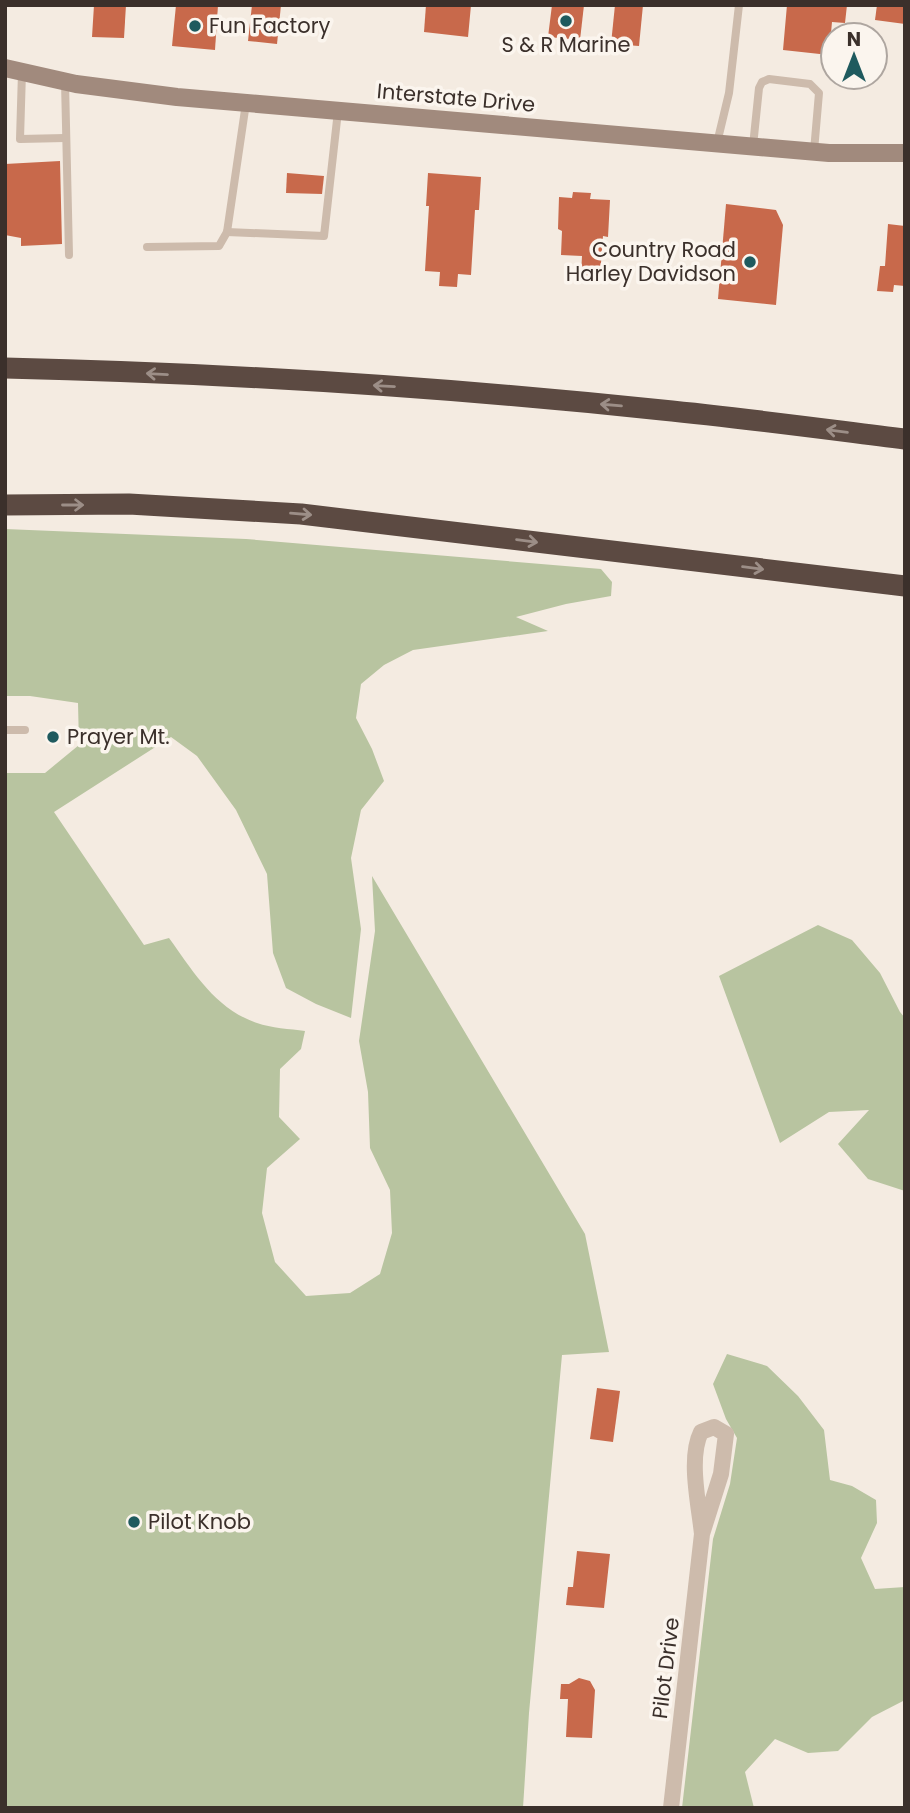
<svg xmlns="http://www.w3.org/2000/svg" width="910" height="1813" font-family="Poppins,sans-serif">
  <rect width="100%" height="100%" fill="#f4ebe1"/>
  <g fill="#b8c4a0">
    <path d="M5,529L246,539L601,569L612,582L611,596L566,604L516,617L548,631L413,650L384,665L361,684L356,718L372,749L384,781L361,810L351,858L361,929L351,1018L316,1004L286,988L273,953L267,874L236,810L197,756L171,737L54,812L144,945L169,938C193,971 215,1009 257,1023C271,1028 290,1029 305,1031L301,1049L280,1069L279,1117L300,1139L267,1168L262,1213L275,1262L306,1296L350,1293L380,1274L392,1233L390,1190L370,1148L368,1092L359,1041L375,931L372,876L585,1234L609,1352L562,1355L529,1713L523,1808H5V773H45L79,745L78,703L30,696H5Z"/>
    <polygon points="818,925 852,940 880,973 900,1012 905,1018 905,1191 868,1179 838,1144 869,1110 829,1112 780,1143 719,976"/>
    <polygon points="727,1354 767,1366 798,1396 824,1430 830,1480 852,1486 876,1500 877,1523 861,1558 875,1589 905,1587 905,1700 872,1717 838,1751 808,1753 775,1739 745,1772 754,1808 682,1808 713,1539 730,1484 737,1438 726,1419 713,1384"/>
  </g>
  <g fill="#c8694b">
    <polygon points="94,5 126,5 124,38 92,37"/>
    <polygon points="176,5 218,5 215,50 172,46"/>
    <polygon points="252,5 281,5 277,44 248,41"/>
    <polygon points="426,5 471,5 468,37 424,32"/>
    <polygon points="552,5 584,5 580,40 548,37"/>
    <polygon points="615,5 643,5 639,46 611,44"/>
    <polygon points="787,5 847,5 845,23 832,22 829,55 783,50"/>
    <polygon points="877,5 905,5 905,24 875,20"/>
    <polygon points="60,161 62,244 21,246 21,238 5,235 5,164"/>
    <polygon points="287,173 324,176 322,194 286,193"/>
    <polygon points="428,173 481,177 479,210 475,210 471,275 458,274 457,287 439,286 440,272 425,271 429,206 426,206"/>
    <polygon points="573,192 591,193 590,199 610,200 608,237 603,236 600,276 581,275 582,256 561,255 562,231 558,229 559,197 572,198"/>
    <polygon points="726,204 776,210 783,225 776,305 718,299"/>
    <polygon points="888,224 905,226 905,286 894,285 893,292 877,291 880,266 885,266"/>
    <polygon points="597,1388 620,1391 613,1442 590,1439"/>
    <polygon points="577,1551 610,1554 604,1608 566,1605 568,1587 573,1587"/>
    <polygon points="579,1678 590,1681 595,1690 592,1738 566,1737 568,1699 560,1699 561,1684 569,1684"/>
  </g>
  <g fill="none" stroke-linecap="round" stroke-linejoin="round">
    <g stroke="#cdbbac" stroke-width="8">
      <polyline points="22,72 20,139 65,138"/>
      <polyline points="65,82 69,255"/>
      <polyline points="717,143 729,93 739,5"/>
      <polyline points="753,146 759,88 762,82 769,79 810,84 819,93 814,151"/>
      <polyline points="227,232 324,236 338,111"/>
      <polyline points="147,247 219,246 227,232 246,103"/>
      <polyline points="5,730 25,730"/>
    </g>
    <path stroke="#cdbbac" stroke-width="16" d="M671,1808L702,1534L721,1474L726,1434L714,1427L701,1432C688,1458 699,1505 702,1534"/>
    <polyline stroke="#a18a7d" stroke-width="18" points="5,68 76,84 177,97 829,153 905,153"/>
    <g stroke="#5c4a42" stroke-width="21">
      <path d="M5,368C224,373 444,387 662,410C743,418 824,429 905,439"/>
      <polyline points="5,505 129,504 301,514 905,586"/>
    </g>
  </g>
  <defs><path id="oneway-shaft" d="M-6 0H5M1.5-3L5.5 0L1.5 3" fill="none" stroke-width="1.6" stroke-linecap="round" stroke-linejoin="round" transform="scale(1.75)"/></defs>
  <g stroke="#9c8e87">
    <use href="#oneway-shaft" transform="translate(157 374) rotate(-177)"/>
    <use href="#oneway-shaft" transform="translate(384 386) rotate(-177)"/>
    <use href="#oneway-shaft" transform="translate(611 405) rotate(-175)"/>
    <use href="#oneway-shaft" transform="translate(837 431) rotate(-173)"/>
    <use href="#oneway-shaft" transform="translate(73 505)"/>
    <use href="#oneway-shaft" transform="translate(301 514) rotate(5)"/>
    <use href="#oneway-shaft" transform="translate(527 541) rotate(7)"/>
    <use href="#oneway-shaft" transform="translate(753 568) rotate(7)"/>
  </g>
  <g fill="#1f5a5e" stroke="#fbf5ee" stroke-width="2.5">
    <circle cx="566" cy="21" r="7"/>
    <circle cx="195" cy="26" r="7"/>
    <circle cx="750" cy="262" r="7"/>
    <circle cx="53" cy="737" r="7"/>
    <circle cx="134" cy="1522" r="7"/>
  </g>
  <g text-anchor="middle" stroke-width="7" stroke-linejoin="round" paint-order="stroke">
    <g font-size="21" fill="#3b302b" stroke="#fbf5ee" text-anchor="start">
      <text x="209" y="33">Fun Factory</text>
      <text x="566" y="52" text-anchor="middle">S &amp; R Marine</text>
      <text x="736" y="257" text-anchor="end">Country Road<tspan x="736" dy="24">Harley Davidson</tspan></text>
      <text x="67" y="744">Prayer Mt.</text>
      <text x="148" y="1529">Pilot Knob</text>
    </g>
    <g font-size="21" fill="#3b302b" stroke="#fbf5ee">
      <text transform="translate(456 98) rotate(5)" y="7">Interstate Drive</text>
      <text transform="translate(666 1668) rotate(-83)" y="7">Pilot Drive</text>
    </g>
  </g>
  <rect width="910" height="1813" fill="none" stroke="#3b302b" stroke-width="14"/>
  <g transform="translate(854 56)"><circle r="33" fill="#fbf5ee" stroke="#aea6a0" stroke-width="2"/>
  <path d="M0-5L12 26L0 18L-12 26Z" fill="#1f5a5e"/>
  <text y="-10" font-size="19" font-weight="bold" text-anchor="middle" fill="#3b302b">N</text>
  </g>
</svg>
